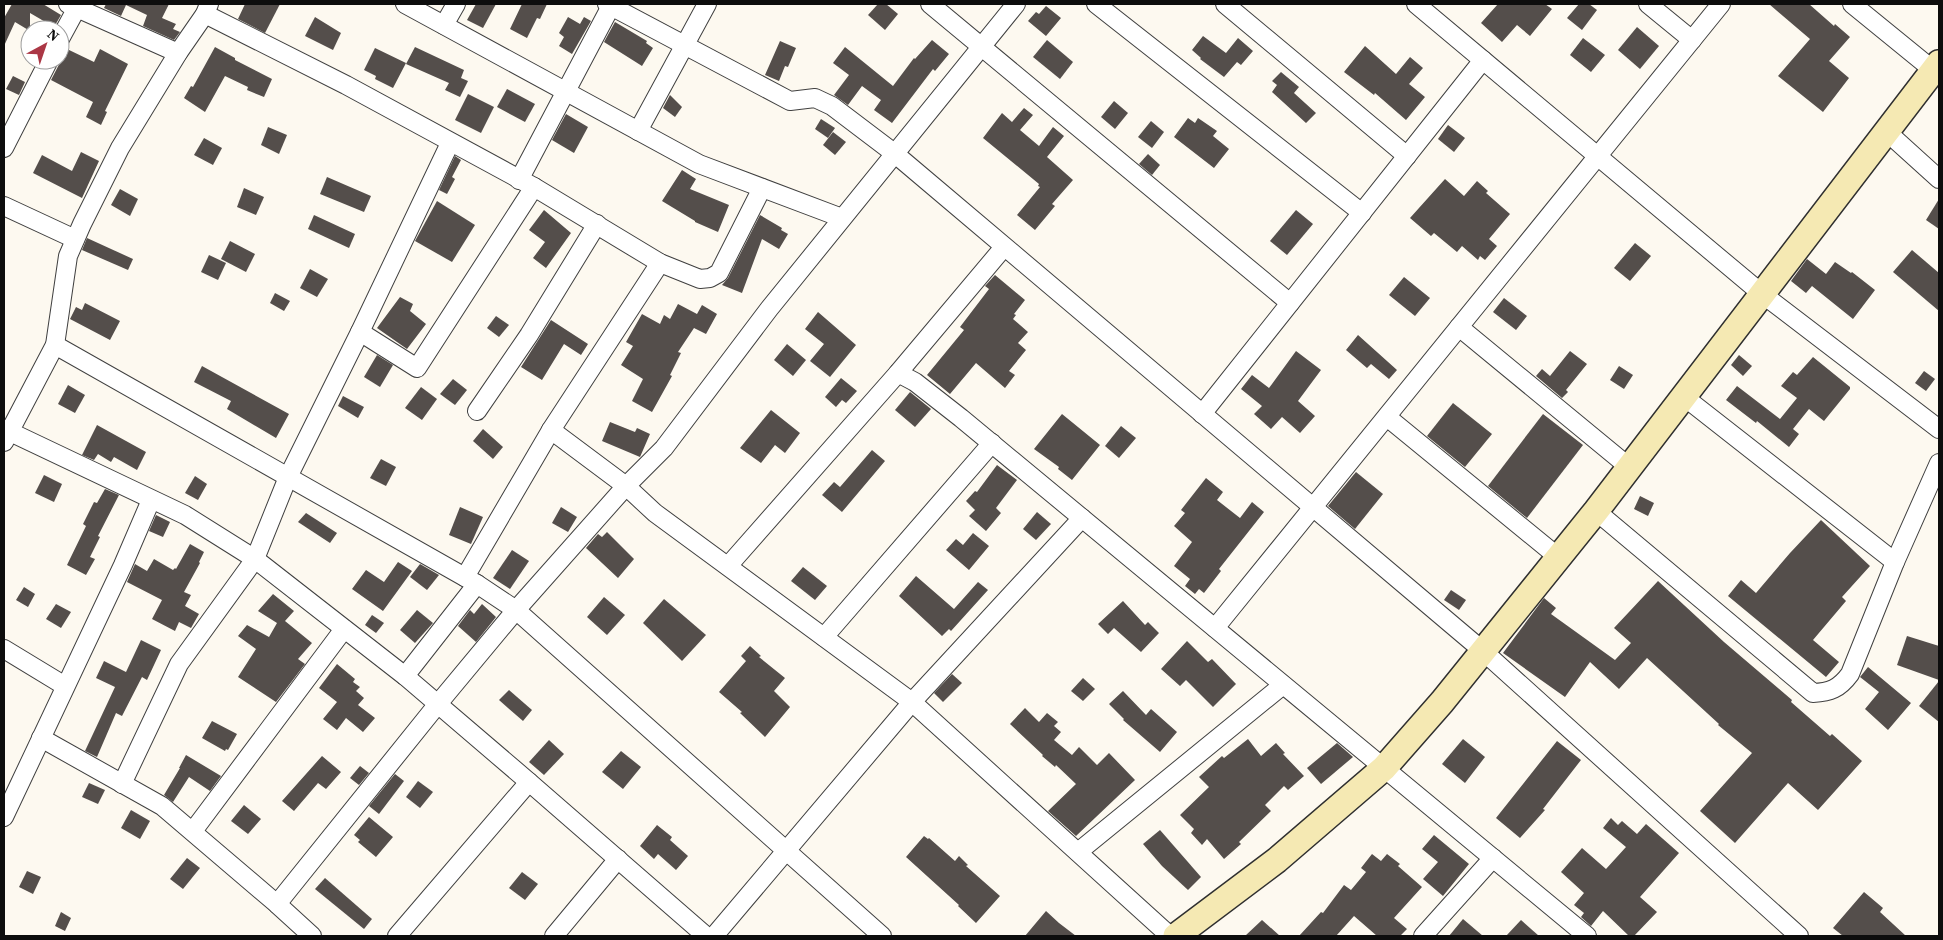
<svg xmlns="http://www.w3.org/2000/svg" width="1943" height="940" font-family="'Source Serif 4',serif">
  <rect width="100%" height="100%" fill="#fdf9f0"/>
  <g fill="#544e4b">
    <polygon points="12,4 43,4 61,15 54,27 30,13 30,31 15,22 4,46 4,18"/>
    <polygon points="106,4 169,4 162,18 176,24 173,29 180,32 174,40 143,26 147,15 126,5 121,16 104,8"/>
    <polygon points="245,4 280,4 265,33 238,19"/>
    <polygon points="476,4 496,4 483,28 467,20"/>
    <polygon points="522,4 547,4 540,19 537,18 527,38 510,29"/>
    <polygon points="878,4 886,4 898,14 885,30 868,15"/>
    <polygon points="1498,4 1545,4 1552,9 1530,36 1517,25 1502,42 1481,23"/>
    <polygon points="1579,4 1589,4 1597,10 1582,30 1567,18"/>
    <polygon points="1769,4 1809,4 1834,26 1835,24 1850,37 1829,61 1849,78 1823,112 1778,76 1810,39"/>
    <polygon points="1046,6 1061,18 1046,36 1028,21 1036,12 1039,14"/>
    <polygon points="315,17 341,33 333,50 305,36"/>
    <polygon points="568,17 580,24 584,17 591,21 572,54 559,46 564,37 559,33"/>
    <polygon points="615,22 647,41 646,43 653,48 642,66 604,42"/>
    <polygon points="1637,27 1659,46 1640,69 1618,50"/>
    <polygon points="1203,36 1226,53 1238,38 1253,51 1241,65 1237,62 1224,77 1200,59 1201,58 1192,50"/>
    <polygon points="1583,38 1605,55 1591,72 1570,55"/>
    <polygon points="932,40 949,54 935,71 933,69 892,123 874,110 881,100 862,86 848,105 834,95 849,75 833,63 845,47 893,86 914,58 915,59"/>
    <polygon points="1047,40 1073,62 1060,79 1033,57"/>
    <polygon points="780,41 796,48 788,67 785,66 779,81 765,75"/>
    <polygon points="1365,46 1396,74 1410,57 1423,68 1409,84 1425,97 1406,120 1375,93 1374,95 1344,72"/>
    <polygon points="215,47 235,58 235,60 272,79 264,97 247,90 248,87 225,76 205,112 184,98 191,86 193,87"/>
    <polygon points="415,47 464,70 461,78 468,81 460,97 445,90 449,83 406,64"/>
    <polygon points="375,48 406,63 393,88 375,79 376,76 364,70"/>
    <polygon points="67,49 94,62 100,49 128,64 105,111 107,112 101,125 86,117 93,102 51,80"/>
    <polygon points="1281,72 1299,87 1294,93 1316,113 1306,123 1272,92 1277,85 1272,81"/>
    <polygon points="13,76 25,82 19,95 6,89"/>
    <polygon points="507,89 535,104 525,122 497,107"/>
    <polygon points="468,94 494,107 481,133 455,120"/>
    <polygon points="670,95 682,107 675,117 663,108"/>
    <polygon points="1114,101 1128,113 1115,129 1101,117"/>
    <polygon points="1024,108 1033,115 1020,130 1039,146 1053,127 1064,136 1047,157 1073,180 1052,204 1055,206 1035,230 1017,215 1040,187 1038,186 1039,184 983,138 1002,113 1012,122"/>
    <polygon points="566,114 588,127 574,153 552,140"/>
    <polygon points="1188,118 1195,123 1198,118 1217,131 1213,136 1229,149 1214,168 1174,137"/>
    <polygon points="821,119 835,128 828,138 815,129"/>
    <polygon points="1151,121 1164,132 1152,148 1138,137"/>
    <polygon points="1448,125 1465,138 1454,152 1438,139"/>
    <polygon points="268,127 287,135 279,154 261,145"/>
    <polygon points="833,132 846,142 835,155 823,145"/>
    <polygon points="204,138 222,148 213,165 194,155"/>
    <polygon points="81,152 99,161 82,198 33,173 42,155 72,171"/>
    <polygon points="1148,154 1160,165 1152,175 1139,164"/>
    <polygon points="455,156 461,160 452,177 455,179 447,194 439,190"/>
    <polygon points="682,170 696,179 690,189 729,205 718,232 695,222 695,221 662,201"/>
    <polygon points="327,177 371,196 364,212 320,194"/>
    <polygon points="1445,179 1464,196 1477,181 1488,191 1486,193 1510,214 1489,239 1497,246 1485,260 1480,256 1478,260 1462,246 1457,252 1434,233 1431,236 1410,218"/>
    <polygon points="244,188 264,197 256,215 237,207"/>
    <polygon points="120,189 138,199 130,216 111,205"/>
    <polygon points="1939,199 1939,229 1926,220"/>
    <polygon points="437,201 475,225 452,262 415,241"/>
    <polygon points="544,210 571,233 546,268 533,258 545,242 529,230"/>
    <polygon points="1296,210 1313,224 1287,255 1270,241"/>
    <polygon points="314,215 355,234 349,248 308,229"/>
    <polygon points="760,215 782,228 781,230 788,234 779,249 762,239 742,293 722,285 728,278"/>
    <polygon points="87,238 133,259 128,270 82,250"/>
    <polygon points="230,241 255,254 246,272 221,259"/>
    <polygon points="1635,243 1651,256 1630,281 1614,268"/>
    <polygon points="1912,250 1939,273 1939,311 1893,272"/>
    <polygon points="209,255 226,263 218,280 201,272"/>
    <polygon points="1807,259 1826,274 1835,262 1851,273 1852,272 1875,290 1853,319 1812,286 1806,293 1791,281"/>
    <polygon points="310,269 328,279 317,297 300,288"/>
    <polygon points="995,275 1025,300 1014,314 1016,315 1013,319 1028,332 1018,343 1026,350 1009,371 1015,375 1005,388 976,363 950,394 927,375 964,330 960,327 989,289 985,286"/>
    <polygon points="1404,277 1430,298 1415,316 1389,295"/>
    <polygon points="275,293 290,301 284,311 270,303"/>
    <polygon points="400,297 413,304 410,311 426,324 407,349 377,328"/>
    <polygon points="1504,298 1527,316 1516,330 1493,312"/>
    <polygon points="85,303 120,321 110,340 70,319 76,307 82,310"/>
    <polygon points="678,304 697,314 702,305 717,314 706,334 694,328 678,352 681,353 670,375 672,376 652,412 632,401 643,379 621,365 633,346 626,342 642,314 660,324 664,315 670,319"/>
    <polygon points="818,312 856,345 830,377 810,361 824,344 805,329"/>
    <polygon points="496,316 509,325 499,337 487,328"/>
    <polygon points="551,320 588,344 581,355 564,344 542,380 521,367"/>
    <polygon points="1358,335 1397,370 1389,379 1371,364 1367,368 1346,350"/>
    <polygon points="787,344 806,360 793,376 774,360"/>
    <polygon points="1296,351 1321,370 1298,401 1315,416 1300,433 1282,417 1271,429 1254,414 1262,406 1241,389 1252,375 1269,388"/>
    <polygon points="1570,351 1587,364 1566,390 1568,392 1562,398 1536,376 1542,369 1550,376"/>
    <polygon points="377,355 393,365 380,387 364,377"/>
    <polygon points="1739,355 1752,366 1743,376 1731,365"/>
    <polygon points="1813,357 1850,387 1850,389 1824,421 1809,409 1793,429 1799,434 1789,447 1757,421 1756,423 1726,400 1737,386 1780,419 1797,398 1781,386 1793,372 1797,375"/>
    <polygon points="202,366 289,414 276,438 227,409 231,401 194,382"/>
    <polygon points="1619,366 1633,375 1624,389 1610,380"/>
    <polygon points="1924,371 1935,379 1926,391 1915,383"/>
    <polygon points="841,378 857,391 846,403 842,400 836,407 825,397"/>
    <polygon points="453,379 467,390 455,405 440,394"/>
    <polygon points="68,385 85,395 75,413 58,404"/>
    <polygon points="421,387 437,399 422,420 405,408"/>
    <polygon points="910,392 931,409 915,427 895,410"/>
    <polygon points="343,396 364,407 358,418 338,406"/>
    <polygon points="1453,403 1492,434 1465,467 1427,436"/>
    <polygon points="771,410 800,433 785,453 775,445 761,463 740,448"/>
    <polygon points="1062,414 1100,445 1072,480 1058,469 1059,467 1034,449"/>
    <polygon points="1543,414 1583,445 1527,518 1488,486"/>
    <polygon points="610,422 635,432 637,428 650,434 640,457 602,441"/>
    <polygon points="97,425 146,452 137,470 114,457 111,462 98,454 94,460 82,455"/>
    <polygon points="1121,426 1136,438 1119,458 1105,446"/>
    <polygon points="483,429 503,447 493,459 473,441"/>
    <polygon points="872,450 885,461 842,512 822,495 834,482 840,487"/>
    <polygon points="381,459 396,467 386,486 370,478"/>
    <polygon points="997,465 1017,480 996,508 1001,513 986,531 969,516 975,510 966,501 975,491 977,492"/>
    <polygon points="1356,472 1383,494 1355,529 1328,506"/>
    <polygon points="44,475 62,484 54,502 35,493"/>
    <polygon points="195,476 207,484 198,500 185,493"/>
    <polygon points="1206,478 1223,492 1217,500 1240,518 1252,502 1264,512 1219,569 1221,571 1204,593 1199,589 1195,594 1185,586 1190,579 1174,566 1192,542 1174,526 1185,513 1181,510"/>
    <polygon points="105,489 119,495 98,536 100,537 90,557 95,559 86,575 67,565 86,526 83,524 94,502 97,503"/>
    <polygon points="1640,496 1654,503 1648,516 1634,509"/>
    <polygon points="460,507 483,517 471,544 449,535"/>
    <polygon points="561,507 577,517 568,532 552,523"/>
    <polygon points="1037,512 1051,524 1036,540 1023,529"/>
    <polygon points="306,513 337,533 330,543 298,522"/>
    <polygon points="156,515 170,522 163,537 149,531"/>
    <polygon points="1821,520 1870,566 1842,597 1846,601 1813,640 1839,662 1826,677 1728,596 1741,580 1756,593 1790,553"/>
    <polygon points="607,532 634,559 618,578 586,548 598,534 602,537"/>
    <polygon points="973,533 989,546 969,570 946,550 956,539 963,545"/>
    <polygon points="190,544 204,552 199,562 200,563 184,592 191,595 185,606 199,614 191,628 179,622 175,631 152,619 162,600 127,582 135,564 147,571 154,559 173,570 175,568 176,569"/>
    <polygon points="512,550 529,561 510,589 493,578"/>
    <polygon points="398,562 412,571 383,611 352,589 366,570 384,582"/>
    <polygon points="420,564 439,575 427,590 410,577"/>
    <polygon points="803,567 827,586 815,600 791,581"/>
    <polygon points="916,576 954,609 978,582 988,590 951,631 949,629 942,636 899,596"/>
    <polygon points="1658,581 1724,642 1792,700 1791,702 1830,736 1832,734 1862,761 1818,810 1788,783 1735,843 1700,811 1752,753 1718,725 1719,724 1647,658 1619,689 1590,662 1565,697 1503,653 1544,598 1556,608 1551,614 1615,660 1631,643 1614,628"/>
    <polygon points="24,587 35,594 28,607 16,600"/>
    <polygon points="1451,590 1466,600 1459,610 1444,600"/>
    <polygon points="273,594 294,611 285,621 312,643 298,659 305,664 276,702 238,677 256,649 238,636 247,625 269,637 277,623 258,611"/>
    <polygon points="604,597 625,615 607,635 587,617"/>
    <polygon points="664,599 706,635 682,661 643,623"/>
    <polygon points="1123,601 1145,625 1148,622 1159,633 1141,652 1114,628 1108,634 1098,624"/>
    <polygon points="56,604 71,612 61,628 46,619"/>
    <polygon points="482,604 496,617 476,642 458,626 470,610 474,614"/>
    <polygon points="417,610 433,623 415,643 400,630"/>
    <polygon points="372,615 384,623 376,633 365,625"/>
    <polygon points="1907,636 1939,646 1939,680 1897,665"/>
    <polygon points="141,640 161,650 147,680 142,677 122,716 116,713 97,757 85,751 115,687 96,678 104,661 126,672"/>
    <polygon points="1187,641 1208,662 1212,659 1236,684 1213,707 1186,680 1180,686 1161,669"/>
    <polygon points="750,646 761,656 759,657 785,678 774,691 790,707 765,737 740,713 742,712 719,692 746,661 741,656"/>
    <polygon points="337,664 355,679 353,682 360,687 356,691 364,698 358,705 375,718 363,732 346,718 337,730 323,719 337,702 319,688"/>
    <polygon points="1868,667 1911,703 1888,730 1865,709 1879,692 1860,677"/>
    <polygon points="952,674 962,683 943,702 934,693"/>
    <polygon points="1083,678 1095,689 1083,701 1071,691"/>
    <polygon points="1939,681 1939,722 1919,706"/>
    <polygon points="509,690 532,710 523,721 499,700"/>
    <polygon points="1123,691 1146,715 1151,709 1177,732 1160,752 1123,720 1124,719 1109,704"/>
    <polygon points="1025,708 1039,722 1047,713 1058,722 1054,726 1061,732 1054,740 1072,755 1079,747 1097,765 1109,753 1135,780 1076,836 1048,811 1076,784 1056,765 1055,767 1042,756 1043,755 1010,724"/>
    <polygon points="212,721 237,734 228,750 226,749 225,751 202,738"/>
    <polygon points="1248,739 1261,756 1276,743 1285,753 1283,754 1304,776 1288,790 1284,786 1265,805 1271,811 1239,842 1241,844 1224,859 1207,839 1202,845 1191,833 1194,829 1180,815 1209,787 1199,777 1222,756 1224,758"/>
    <polygon points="1463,739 1485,757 1465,783 1442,764"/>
    <polygon points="549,740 564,754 544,775 529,762"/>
    <polygon points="1557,741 1581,760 1543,809 1545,810 1520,838 1496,818"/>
    <polygon points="1337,743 1353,757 1321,784 1307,768"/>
    <polygon points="621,751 641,767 623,789 602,772"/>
    <polygon points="186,755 221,776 210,791 189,777 173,802 164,795 180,768 179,768"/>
    <polygon points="322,756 341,772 326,789 318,783 294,811 282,801"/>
    <polygon points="360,766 369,773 359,785 350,778"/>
    <polygon points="395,774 404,781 379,814 369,806"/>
    <polygon points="418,781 433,792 420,808 406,797"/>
    <polygon points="89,783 105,790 98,804 82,797"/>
    <polygon points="244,805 261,819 248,834 231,821"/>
    <polygon points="131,810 150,821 140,839 121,828"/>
    <polygon points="369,817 393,837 376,857 358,842 360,840 354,835"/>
    <polygon points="1611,818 1618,825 1622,821 1637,834 1646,824 1679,853 1640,897 1657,912 1634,936 1629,936 1603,911 1591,926 1581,917 1584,913 1574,905 1584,893 1561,872 1582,848 1606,869 1626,847 1603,828"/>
    <polygon points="657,825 672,837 670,840 688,856 676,870 658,854 654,859 640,846"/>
    <polygon points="1160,830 1201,877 1188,890 1162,866 1143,844"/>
    <polygon points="1434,835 1469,864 1443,896 1423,879 1438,862 1422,849"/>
    <polygon points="924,836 928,839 929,838 955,861 959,856 968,865 966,866 1000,896 976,923 958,906 959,905 906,857"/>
    <polygon points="1372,854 1381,861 1387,854 1400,864 1398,866 1422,887 1394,918 1407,929 1400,936 1377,936 1354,916 1336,936 1299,936 1321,912 1323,913 1344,885 1351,890 1366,872 1361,868"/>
    <polygon points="187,858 200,868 183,889 170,879"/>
    <polygon points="27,871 41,877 33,894 19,887"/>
    <polygon points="522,872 538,884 525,900 509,888"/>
    <polygon points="325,878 372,919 364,929 315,889"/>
    <polygon points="1864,892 1883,908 1880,912 1906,936 1843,936 1833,928"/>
    <polygon points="1046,911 1059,923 1076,936 1025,936"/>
    <polygon points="61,912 71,918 65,931 55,926"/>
    <polygon points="1463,919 1483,936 1449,936"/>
    <polygon points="1262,920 1280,936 1245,936"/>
    <polygon points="1521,920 1539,936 1506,936"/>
  </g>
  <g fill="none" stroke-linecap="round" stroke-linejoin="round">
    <g stroke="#404040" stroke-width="20">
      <g id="street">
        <polyline points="68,4 178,53"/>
        <polyline points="405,4 699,164 842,218"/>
        <polyline points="607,4 790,101 815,98 832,106 894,153 1483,651 1799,936"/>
        <polyline points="930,4 1290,303"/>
        <polyline points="1096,4 1362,213"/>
        <polyline points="1225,4 1407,156"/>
        <polyline points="1416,4 1761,293 1939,429"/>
        <polyline points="1648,4 1692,40"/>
        <polyline points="1852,4 1933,70"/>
        <polyline points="205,14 346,85 534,187 660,263 700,279 710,278 719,273 762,188"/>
        <polyline points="444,25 456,4"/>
        <polyline points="60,39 79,4"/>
        <polyline points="638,131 707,4"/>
        <polyline points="1887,132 1939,179"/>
        <polyline points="4,148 49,60"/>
        <polyline points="519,180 611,6"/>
        <polyline points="4,206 75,239"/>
        <polyline points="1459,327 1629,467"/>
        <polyline points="360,332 417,368 534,187"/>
        <polyline points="55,345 477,584 516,610 882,936"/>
        <polyline points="898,373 915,382 961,418 1587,936"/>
        <polyline points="1683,396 1895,562"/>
        <polyline points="477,411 529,335 597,224"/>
        <polyline points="1202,414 1483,60"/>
        <polyline points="1387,417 1558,557"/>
        <polyline points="4,429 185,515 255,559 405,676 529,782 706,936"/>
        <polyline points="551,430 626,486 655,513 912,702 1170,936"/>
        <polyline points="4,442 55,345 68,256 82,224 120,148 178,53 205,14 209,4"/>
        <path d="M1596,511L1813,693C1830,692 1839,689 1850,674L1895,562L1939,463"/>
        <polyline points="728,566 898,373 1004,247"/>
        <polyline points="465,577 551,430 660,263"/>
        <polyline points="1215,628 1721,4"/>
        <polyline points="824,637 992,443"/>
        <polyline points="4,649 65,686"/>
        <polyline points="405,676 477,584"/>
        <polyline points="41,738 162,806 277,904 312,936"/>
        <polyline points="122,784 179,664 255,559 288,477 360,332 450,143"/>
        <polyline points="4,817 123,565 151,500"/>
        <polyline points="193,831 344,629"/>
        <polyline points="1078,852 1283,685"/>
        <polyline points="277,904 437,705 516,610 626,486 664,448 769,309 1016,4"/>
        <polyline points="397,936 529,782"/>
        <polyline points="554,936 618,859"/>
        <polyline points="714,936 912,702 1082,518"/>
        <polyline points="1423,936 1493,858"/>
      </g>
    </g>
    <g stroke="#2f2f2f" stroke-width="28">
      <polyline id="secondary" points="1176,936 1277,860 1384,768 1442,702 1596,511 1939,63"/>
    </g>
    <use href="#street" stroke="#fff" stroke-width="18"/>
    <use href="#secondary" stroke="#f5e9b3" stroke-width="25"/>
  </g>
  <rect width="1943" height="940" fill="none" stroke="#0d0d0d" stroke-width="10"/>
  <g transform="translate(45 45) rotate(40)"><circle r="24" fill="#ffffff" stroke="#9e9e9e"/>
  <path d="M0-4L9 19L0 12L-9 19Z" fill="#ab3745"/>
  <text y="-8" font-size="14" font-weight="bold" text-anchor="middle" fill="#0d0d0d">N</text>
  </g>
</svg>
